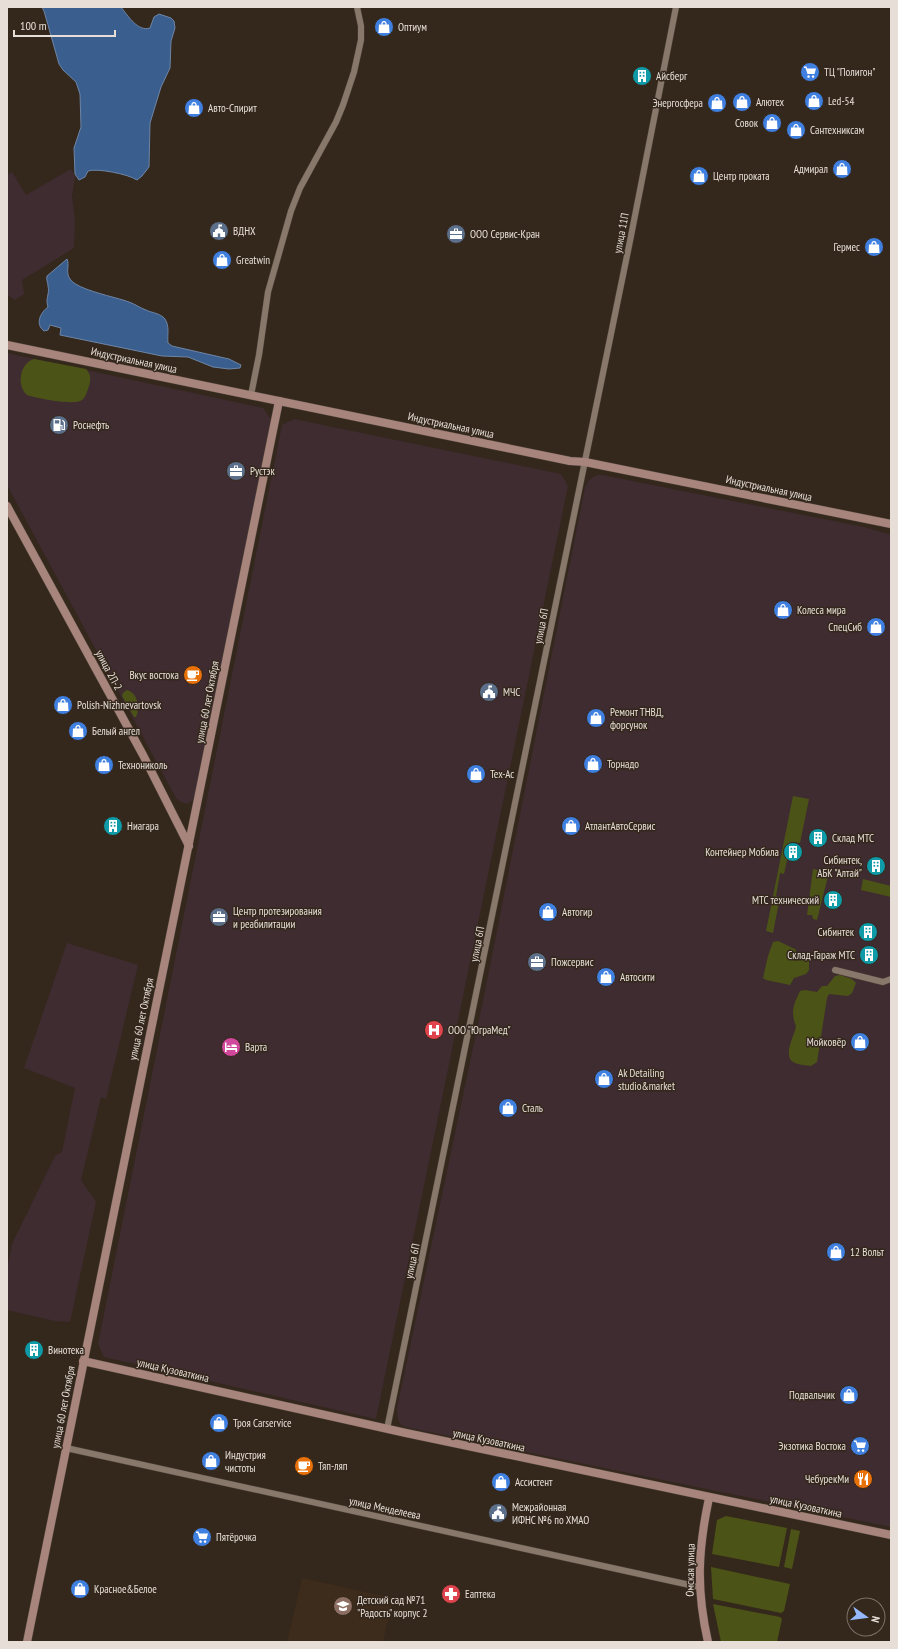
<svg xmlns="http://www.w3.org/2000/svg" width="898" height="1649" font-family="'PT Sans Narrow',sans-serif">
  <rect width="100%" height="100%" fill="#34271c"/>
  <g fill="#3f2c31">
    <polygon points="71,169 75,177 72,196 75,221 74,248 22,280 24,294 15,300 7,295 7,175 12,172 26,195"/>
    <polygon points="7,353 263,408 271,419 195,796 192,801 187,804 181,802 176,798 7,485"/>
    <polygon points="294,419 561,474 568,486 376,1419 104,1357 98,1344 282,425"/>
    <polygon points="597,475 602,475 864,527 891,535 891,1527 405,1427 401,1425 398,1420 397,1408 484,996 585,487 589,480"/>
    <polygon points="67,943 138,965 106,1099 101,1097 81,1180 96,1202 70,1322 55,1321 7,1310 7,1269 12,1244 55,1156 62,1152 75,1088 24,1068"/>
  </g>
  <polygon fill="#3d2b1b" points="302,1578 393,1598 383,1642 287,1642"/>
  <g fill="#4c5316">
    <path d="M34,359L86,369C91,374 91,380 89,386C87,391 86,397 82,400C74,406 36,398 27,395C16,385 20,363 34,359Z"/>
    <path d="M127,690C138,693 140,708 136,717H134L122,696L123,693Z"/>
    <polygon points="793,796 809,799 800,843 791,842 784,874 780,873 776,896 780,897 773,933 766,931"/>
    <polygon points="826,867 830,868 817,920 813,919 812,915 807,915 813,869 822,871"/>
    <polygon points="863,879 891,886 891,897 861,890"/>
    <polygon points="778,941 795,949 800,957 809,961 809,970 806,974 794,978 790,985 766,980 763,978 768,956 773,942"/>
    <path d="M840,975L852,979L856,983L852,993L848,996L829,994L827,998L817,1062L811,1066C806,1065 800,1065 795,1063C781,1057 795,1035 796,1026C790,1011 794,1004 800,991L805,990L817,992L822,986H827L835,976Z"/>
    <polygon points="726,1516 787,1528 779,1567 712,1554 717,1520"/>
    <polygon points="791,1529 800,1531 792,1569 784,1567"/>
    <polygon points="711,1567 790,1584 784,1611 781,1613 713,1599"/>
    <polygon points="713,1604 780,1617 782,1619 777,1642 721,1642"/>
  </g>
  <g fill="#3a5f8f" stroke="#6e85a5">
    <path d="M42,7H121C128,16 138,32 150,28L154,17L159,14L171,18L174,21L175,28L171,41L170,68L161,87L150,123L149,167L142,176L137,180C128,174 97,168 88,171L85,177L79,180L75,174L74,148L81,127L80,94L76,82L63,70L59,64L44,11Z"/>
    <path d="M67,259C70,265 65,272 70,279C77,290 116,297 129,302C135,304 140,308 146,310C152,313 160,313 165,319C170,327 167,334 168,343L172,346L229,359L241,365L240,368L229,369L213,367L188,357L162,356L60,335L61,328L50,325L48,330L44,331C35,324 40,313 48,307C45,298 50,294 48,286C48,282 46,281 47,276Z"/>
  </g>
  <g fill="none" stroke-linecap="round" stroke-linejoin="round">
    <g stroke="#4d4238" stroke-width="7">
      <g id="minor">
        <polyline points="251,395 259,355 268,292 291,211 300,188 336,122 343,105 354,72 361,40 361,26 357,7"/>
        <polyline points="835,970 883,982 891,979"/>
        <polyline points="387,1429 630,241 676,7"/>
        <polyline points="66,1448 699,1587"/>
      </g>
    </g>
    <g stroke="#4d4238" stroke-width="9">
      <g id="secondary">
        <polyline points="7,345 570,461 585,462 891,524"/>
        <polyline points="7,506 143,755 189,846"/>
        <polyline points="83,1361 406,1433 891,1535"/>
        <path d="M27,1642C111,1228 194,815 279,401"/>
        <path d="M708,1642C696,1589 698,1550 709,1498"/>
      </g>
    </g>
    <use href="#minor" stroke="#88786b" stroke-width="6"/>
    <use href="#secondary" stroke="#a7847c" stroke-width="8"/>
  </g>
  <defs>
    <g id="shop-disc" transform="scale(1)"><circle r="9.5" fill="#3f7fe0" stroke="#34271c"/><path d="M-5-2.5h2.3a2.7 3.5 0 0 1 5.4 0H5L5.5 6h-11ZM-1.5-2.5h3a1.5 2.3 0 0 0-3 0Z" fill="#fff"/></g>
    <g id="supermarket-disc" transform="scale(1)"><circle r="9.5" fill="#3f7fe0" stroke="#34271c"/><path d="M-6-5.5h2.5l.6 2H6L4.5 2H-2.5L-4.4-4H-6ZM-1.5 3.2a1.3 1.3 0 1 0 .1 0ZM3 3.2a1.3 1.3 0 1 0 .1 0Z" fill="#fff"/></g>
    <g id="building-disc" transform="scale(1)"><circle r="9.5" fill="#0f9aa8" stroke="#34271c"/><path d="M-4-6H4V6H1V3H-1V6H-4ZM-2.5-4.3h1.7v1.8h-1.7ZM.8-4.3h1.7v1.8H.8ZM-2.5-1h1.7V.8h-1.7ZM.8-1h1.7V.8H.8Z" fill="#fff"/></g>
    <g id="civic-disc" transform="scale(1)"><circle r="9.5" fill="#5c6f8a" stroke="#34271c"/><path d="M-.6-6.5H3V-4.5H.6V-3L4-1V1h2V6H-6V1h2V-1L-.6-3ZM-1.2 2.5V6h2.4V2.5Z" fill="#fff"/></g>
    <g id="office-disc" transform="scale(1)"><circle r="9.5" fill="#5c6f8a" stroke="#34271c"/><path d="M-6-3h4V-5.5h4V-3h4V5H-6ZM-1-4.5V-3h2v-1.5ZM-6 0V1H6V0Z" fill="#fff"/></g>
    <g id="fuel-disc" transform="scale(1)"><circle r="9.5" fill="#5c6f8a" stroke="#34271c"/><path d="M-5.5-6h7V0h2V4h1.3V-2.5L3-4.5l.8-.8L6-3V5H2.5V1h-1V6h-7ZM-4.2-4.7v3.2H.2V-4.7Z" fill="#fff"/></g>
    <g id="cafe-disc" transform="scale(1)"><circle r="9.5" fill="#e8710a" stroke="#34271c"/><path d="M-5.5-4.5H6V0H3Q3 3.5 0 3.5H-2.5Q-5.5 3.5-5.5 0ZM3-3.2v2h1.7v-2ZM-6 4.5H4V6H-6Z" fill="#fff"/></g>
    <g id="hospital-disc" transform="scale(1)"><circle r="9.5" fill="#e0444e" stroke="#34271c"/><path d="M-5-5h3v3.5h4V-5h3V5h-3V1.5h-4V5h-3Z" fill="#fff"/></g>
    <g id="hotel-disc" transform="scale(1)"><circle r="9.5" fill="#d1479c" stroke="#34271c"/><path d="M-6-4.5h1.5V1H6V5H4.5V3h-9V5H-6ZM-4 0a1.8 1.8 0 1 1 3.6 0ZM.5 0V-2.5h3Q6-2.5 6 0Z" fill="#fff"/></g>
    <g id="restaurant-disc" transform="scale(1)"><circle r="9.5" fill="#e8710a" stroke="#34271c"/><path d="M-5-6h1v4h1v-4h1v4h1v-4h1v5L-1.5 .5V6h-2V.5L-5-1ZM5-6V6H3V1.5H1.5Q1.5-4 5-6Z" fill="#fff"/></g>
    <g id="pharmacy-disc" transform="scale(1)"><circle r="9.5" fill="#e0444e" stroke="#34271c"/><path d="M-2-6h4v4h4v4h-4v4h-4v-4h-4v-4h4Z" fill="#fff"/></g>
    <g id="school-disc" transform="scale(1)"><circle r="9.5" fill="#8d6e63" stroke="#34271c"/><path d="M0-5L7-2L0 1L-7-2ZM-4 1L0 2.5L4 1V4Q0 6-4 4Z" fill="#fff"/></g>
  </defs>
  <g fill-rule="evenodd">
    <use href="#shop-disc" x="384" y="27"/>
    <use href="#supermarket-disc" x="810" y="72"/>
    <use href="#building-disc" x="642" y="76"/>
    <use href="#shop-disc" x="814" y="101"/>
    <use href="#shop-disc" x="742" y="102"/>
    <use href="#shop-disc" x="717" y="103"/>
    <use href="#shop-disc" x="194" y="108"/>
    <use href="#shop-disc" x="772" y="123"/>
    <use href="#shop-disc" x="796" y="130"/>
    <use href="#shop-disc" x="842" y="169"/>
    <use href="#shop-disc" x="699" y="176"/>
    <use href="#civic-disc" x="219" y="231"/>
    <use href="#office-disc" x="456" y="234"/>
    <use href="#shop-disc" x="874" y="247"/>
    <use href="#shop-disc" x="222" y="260"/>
    <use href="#fuel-disc" x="59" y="425"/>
    <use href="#office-disc" x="236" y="471"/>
    <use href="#shop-disc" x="783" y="610"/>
    <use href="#shop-disc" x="876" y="627"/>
    <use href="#cafe-disc" x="193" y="675"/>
    <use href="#civic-disc" x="489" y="692"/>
    <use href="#shop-disc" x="63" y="705"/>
    <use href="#shop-disc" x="596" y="718"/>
    <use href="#shop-disc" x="78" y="731"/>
    <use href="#shop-disc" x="593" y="764"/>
    <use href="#shop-disc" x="104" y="765"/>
    <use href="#shop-disc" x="476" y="774"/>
    <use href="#building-disc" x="113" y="826"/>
    <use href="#shop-disc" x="571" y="826"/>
    <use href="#building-disc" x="818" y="838"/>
    <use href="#building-disc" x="793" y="852"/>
    <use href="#building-disc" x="876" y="866"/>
    <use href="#building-disc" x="833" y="900"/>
    <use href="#shop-disc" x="548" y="912"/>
    <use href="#office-disc" x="219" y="917"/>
    <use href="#building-disc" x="868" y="932"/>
    <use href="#building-disc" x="869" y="955"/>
    <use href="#office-disc" x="537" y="962"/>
    <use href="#shop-disc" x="606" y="977"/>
    <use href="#hospital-disc" x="434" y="1030"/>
    <use href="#shop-disc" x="860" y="1042"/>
    <use href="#hotel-disc" x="231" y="1047"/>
    <use href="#shop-disc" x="604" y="1079"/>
    <use href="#shop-disc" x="508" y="1108"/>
    <use href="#shop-disc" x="836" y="1252"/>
    <use href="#building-disc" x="34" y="1350"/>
    <use href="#shop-disc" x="849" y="1395"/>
    <use href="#shop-disc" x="219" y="1423"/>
    <use href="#supermarket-disc" x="860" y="1446"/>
    <use href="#shop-disc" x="211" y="1461"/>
    <use href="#cafe-disc" x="304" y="1466"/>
    <use href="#restaurant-disc" x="863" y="1479"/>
    <use href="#shop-disc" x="501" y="1482"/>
    <use href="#civic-disc" x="498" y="1513"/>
    <use href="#supermarket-disc" x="202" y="1537"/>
    <use href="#shop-disc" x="80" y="1589"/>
    <use href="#pharmacy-disc" x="451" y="1594"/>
    <use href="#school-disc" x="343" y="1606"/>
  </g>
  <g text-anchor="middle" stroke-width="3" stroke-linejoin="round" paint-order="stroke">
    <g font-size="11" fill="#e7dfd7" stroke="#34271c" text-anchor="start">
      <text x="398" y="31">Оптиум</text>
      <text x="824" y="76">ТЦ "Полигон"</text>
      <text x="656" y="80">Айсберг</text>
      <text x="828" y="105">Led-54</text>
      <text x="756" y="106">Алютех</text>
      <text x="703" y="107" text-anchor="end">Энергосфера</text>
      <text x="208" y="112">Авто-Спирит</text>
      <text x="758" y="127" text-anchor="end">Совок</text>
      <text x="810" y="134">Сантехниксам</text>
      <text x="828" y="173" text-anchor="end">Адмирал</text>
      <text x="713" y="180">Центр проката</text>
      <text x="233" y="235">ВДНХ</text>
      <text x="470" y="238">ООО Сервис-Кран</text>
      <text x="860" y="251" text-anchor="end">Гермес</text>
      <text x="236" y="264">Greatwin</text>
      <text x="73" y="429">Роснефть</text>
      <text x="250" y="475">Рустэк</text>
      <text x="797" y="614">Колеса мира</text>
      <text x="862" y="631" text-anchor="end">СпецСиб</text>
      <text x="179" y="679" text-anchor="end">Вкус востока</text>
      <text x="503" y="696">МЧС</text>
      <text x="77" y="709">Polish-Nizhnevartovsk</text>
      <text x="610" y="716">Ремонт ТНВД,<tspan x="610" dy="13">форсунок</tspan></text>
      <text x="92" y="735">Белый ангел</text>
      <text x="607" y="768">Торнадо</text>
      <text x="118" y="769">Технониколь</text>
      <text x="490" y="778">Тех-Ас</text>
      <text x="127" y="830">Ниагара</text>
      <text x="585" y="830">АтлантАвтоСервис</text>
      <text x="832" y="842">Склад МТС</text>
      <text x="779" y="856" text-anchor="end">Контейнер Мобила</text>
      <text x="862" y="864" text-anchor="end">Сибинтек,<tspan x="862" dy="13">АБК "Алтай"</tspan></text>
      <text x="819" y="904" text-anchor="end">МТС технический</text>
      <text x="233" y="915">Центр протезирования<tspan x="233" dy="13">и реабилитации</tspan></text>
      <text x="562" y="916">Автогир</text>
      <text x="854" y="936" text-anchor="end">Сибинтек</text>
      <text x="855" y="959" text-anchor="end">Склад-Гараж МТС</text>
      <text x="551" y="966">Пожсервис</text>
      <text x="620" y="981">Автосити</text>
      <text x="448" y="1034">ООО "ЮграМед"</text>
      <text x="846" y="1046" text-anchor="end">Мойковёр</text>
      <text x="245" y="1051">Варта</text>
      <text x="618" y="1077">Ak Detailing<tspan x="618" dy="13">studio&amp;market</tspan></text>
      <text x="522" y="1112">Сталь</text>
      <text x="850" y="1256">12 Вольт</text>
      <text x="48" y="1354">Винотека</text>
      <text x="835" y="1399" text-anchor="end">Подвальчик</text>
      <text x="233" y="1427">Троя Carservice</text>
      <text x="846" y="1450" text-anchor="end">Экзотика Востока</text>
      <text x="225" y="1459">Индустрия<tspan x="225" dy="13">чистоты</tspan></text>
      <text x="318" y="1470">Тяп-ляп</text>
      <text x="849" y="1483" text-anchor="end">ЧебурекМи</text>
      <text x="515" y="1486">Ассистент</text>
      <text x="512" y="1511">Межрайонная<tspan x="512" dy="13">ИФНС №6 по ХМАО</tspan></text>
      <text x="216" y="1541">Пятёрочка</text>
      <text x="94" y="1593">Красное&amp;Белое</text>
      <text x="465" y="1598">Еаптека</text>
      <text x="357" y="1604">Детский сад №71<tspan x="357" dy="13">"Радость" корпус 2</tspan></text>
    </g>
    <g font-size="11" fill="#e7dfd7" stroke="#34271c">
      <text transform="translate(621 233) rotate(-79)" y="4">улица 11П</text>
      <text transform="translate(134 360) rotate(12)" y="4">Индустриальная улица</text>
      <text transform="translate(451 425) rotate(12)" y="4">Индустриальная улица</text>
      <text transform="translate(769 488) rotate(12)" y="4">Индустриальная улица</text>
      <text transform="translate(541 626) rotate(-79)" y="4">улица 6П</text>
      <text transform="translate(109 670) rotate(62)" y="4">улица 2П-2</text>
      <text transform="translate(207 702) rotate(-79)" y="4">улица 60 лет Октября</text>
      <text transform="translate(477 944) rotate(-79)" y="4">улица 6П</text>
      <text transform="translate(141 1019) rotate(-78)" y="4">улица 60 лет Октября</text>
      <text transform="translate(412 1261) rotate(-78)" y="4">улица 6П</text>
      <text transform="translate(173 1370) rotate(13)" y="4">улица Кузоваткина</text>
      <text transform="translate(63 1407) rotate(-79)" y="4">улица 60 лет Октября</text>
      <text transform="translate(489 1440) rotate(12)" y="4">улица Кузоваткина</text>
      <text transform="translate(806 1506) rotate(12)" y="4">улица Кузоваткина</text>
      <text transform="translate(385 1508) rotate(12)" y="4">улица Менделеева</text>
      <text transform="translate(690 1570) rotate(-89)" y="4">Омская улица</text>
    </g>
  </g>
  <rect width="898" height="1649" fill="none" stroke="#e7dfd7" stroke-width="16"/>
  <g transform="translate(866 1617) rotate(104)"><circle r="19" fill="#34271c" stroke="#7c7167"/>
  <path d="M0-3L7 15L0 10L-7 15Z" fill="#94b7fd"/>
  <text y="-6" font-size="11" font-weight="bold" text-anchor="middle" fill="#e7dfd7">N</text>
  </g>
  <path d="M14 30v6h101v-6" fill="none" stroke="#e7dfd7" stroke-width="2"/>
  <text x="20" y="30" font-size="12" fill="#e7dfd7" stroke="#34271c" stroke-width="3" paint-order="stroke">100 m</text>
</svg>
